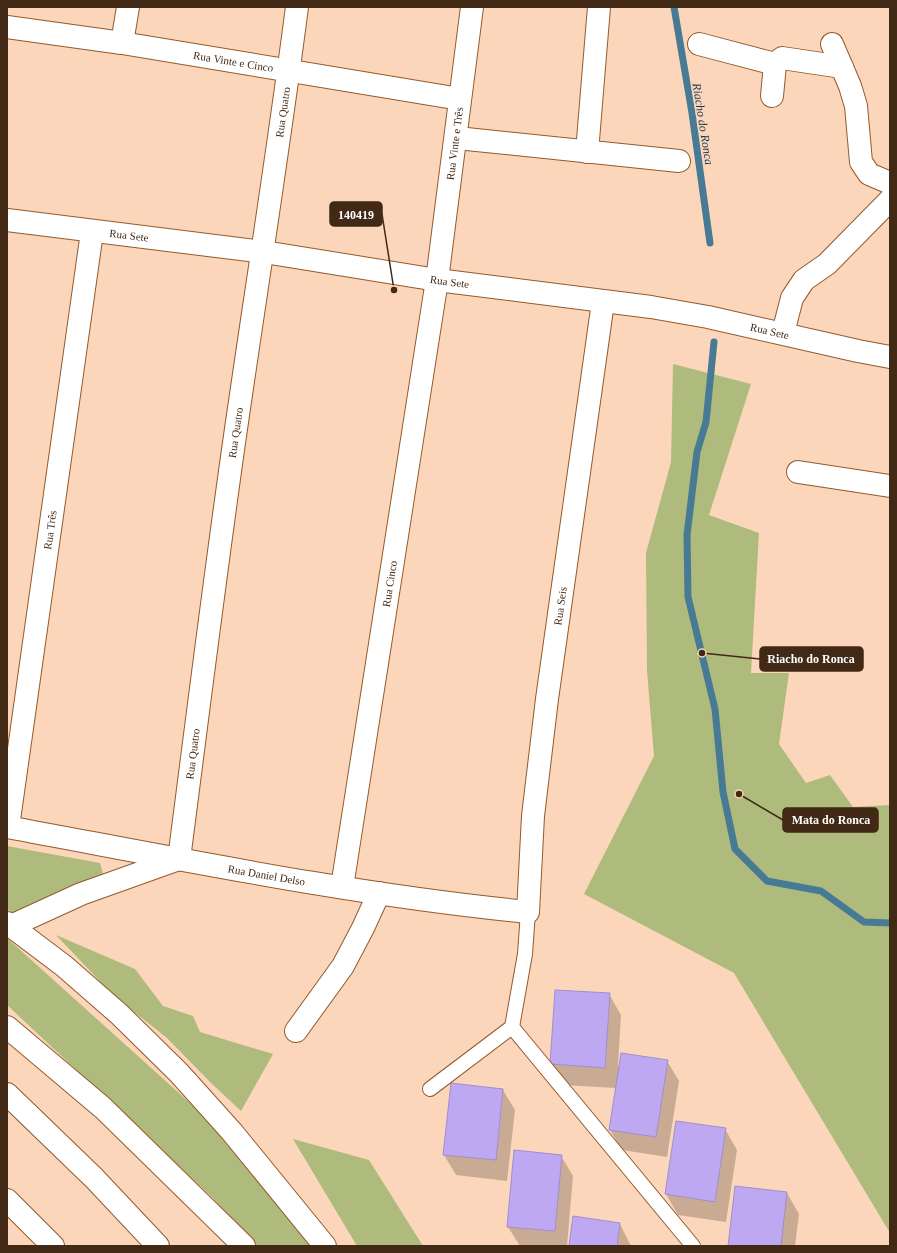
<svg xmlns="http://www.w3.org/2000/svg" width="897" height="1253" font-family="'Times New Roman',serif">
  <rect width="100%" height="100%" fill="#fcd6ba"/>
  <g fill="#afbb7d">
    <polygon points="673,364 751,384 709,515 759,533 751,673 789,673 779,744 806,783 830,775 853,807 890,805 890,1233 734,973 584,894 654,756 647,671 646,553 671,462"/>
    <polygon points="7,846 100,863 103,874 94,881 15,915 7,909"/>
    <polygon points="56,935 135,969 163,1006 193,1016 200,1032 273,1054 241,1111 211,1083 167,1038 113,995"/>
    <polygon points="7,938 210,1121 316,1246 256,1246 212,1197 7,1005"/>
    <polygon points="293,1139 369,1160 423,1246 357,1246"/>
  </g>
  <g fill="#0003">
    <polygon points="609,994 621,1015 618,1066 667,1061 679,1081 667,1157 622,1150 610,1130 616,1088 563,1085 551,1064"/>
    <polygon points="503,1090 515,1110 507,1181 456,1175 444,1155"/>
    <polygon points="725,1129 737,1150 726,1222 678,1215 666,1194"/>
    <polygon points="561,1156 573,1176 567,1246 520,1246 508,1227"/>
    <polygon points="787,1193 799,1214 795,1246 729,1246"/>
    <polygon points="620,1224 631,1246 570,1246"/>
  </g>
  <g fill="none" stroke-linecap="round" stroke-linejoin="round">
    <g stroke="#477a95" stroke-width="7">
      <polyline points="674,7 692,113 710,243"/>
      <polyline points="714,342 706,422 697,452 687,535 688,597 715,709 723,792 735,849 767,881 821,891 864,922 890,923"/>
    </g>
  </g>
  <g fill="#bea8f2" stroke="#a18ece">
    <polygon points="555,990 610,993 605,1068 550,1064"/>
    <polygon points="621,1053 668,1060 656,1137 609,1130"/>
    <polygon points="451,1083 503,1089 496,1160 443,1155"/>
    <polygon points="676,1121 726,1128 715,1202 665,1194"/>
    <polygon points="514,1150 562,1155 555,1231 507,1227"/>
    <polygon points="735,1186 787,1192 781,1246 728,1246"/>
    <polygon points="573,1216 620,1223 617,1246 569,1246"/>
  </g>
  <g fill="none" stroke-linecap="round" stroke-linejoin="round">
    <g stroke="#925a2c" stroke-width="16">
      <g id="lane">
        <polyline points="512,1027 693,1246"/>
        <polyline points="430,1089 512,1027 525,954 528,912"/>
      </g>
    </g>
    <g stroke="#925a2c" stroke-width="24">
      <g id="street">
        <path id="s1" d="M7,27L122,43L460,99"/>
        <polyline points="122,43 128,7"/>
        <polyline points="699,44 775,64"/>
        <polyline points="832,44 850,86 856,106 861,162 869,174 890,183"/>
        <polyline points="772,96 775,64 782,58 842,67"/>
        <polyline points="457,138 679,161"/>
        <polyline points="587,152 599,7"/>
        <path id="s2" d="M7,220L264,252L437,280L651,307L708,317L858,351L890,357"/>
        <polyline points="783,333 792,298 804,280 827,264 890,200"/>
        <polyline points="798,472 890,486"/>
        <path id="s3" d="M7,827C180,859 353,895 528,912L533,816L547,699L603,302"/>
        <path id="s4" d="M8,827L92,232"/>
        <path id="s5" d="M342,887L437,280L472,7"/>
        <path id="s6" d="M11,926L81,894L179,859C198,713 216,567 237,422C257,284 279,146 297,7"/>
        <polyline points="296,1031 343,966 363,928 379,893"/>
      </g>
    </g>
    <g stroke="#925a2c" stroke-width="24">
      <g id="highway">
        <polyline points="7,923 64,966 119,1014 179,1073 232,1132 325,1246"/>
        <polyline points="7,1027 103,1108 244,1246"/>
        <polyline points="7,1094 94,1178 158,1246"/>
        <polyline points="7,1200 53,1246"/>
      </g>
    </g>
    <use href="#lane" stroke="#fff" stroke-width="14"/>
    <use href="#street" stroke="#fff" stroke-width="22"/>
    <use href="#highway" stroke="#fff" stroke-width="22"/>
  </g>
  <g text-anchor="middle" stroke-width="3.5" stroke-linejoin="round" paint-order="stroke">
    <g font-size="11" fill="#412916" stroke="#fcd6ba">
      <text dy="4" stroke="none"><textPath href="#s1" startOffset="229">Rua Vinte e Cinco</textPath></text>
      <text dy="4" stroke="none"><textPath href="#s6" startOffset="935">Rua Quatro</textPath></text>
      <text dy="4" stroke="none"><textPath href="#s5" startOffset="752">Rua Vinte e Três</textPath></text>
      <text dy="4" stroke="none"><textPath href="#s2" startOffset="123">Rua Sete</textPath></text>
      <text dy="4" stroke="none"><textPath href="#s2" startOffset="447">Rua Sete</textPath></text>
      <text dy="4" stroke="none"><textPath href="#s2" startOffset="771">Rua Sete</textPath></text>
      <text dy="4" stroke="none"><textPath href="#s6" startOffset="611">Rua Quatro</textPath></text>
      <text dy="4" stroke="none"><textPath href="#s4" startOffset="300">Rua Três</textPath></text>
      <text dy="4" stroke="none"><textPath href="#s5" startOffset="307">Rua Cinco</textPath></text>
      <text dy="4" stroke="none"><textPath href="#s3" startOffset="836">Rua Seis</textPath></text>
      <text dy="4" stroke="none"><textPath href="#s6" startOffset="287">Rua Quatro</textPath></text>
      <text dy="4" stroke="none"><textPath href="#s3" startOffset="264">Rua Daniel Delso</textPath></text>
    </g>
    <g font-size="12" font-style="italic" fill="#103449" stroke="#fcd6ba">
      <text transform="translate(703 124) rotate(81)" y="4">Riacho do Ronca</text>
    </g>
  </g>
  <path fill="none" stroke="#412916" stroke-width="1.5" d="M394 290L382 214M702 653L760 659M739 794L783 820"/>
  <g fill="#412916" stroke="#fcd6ba" stroke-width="1.5">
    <circle cx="394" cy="290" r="4"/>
    <circle cx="702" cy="653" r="4"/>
    <circle cx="739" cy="794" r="4"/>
  </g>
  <g fill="#412916" stroke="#412916" stroke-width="1.5">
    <rect x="330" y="202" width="52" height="24" rx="4"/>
    <rect x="760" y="647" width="103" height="24" rx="4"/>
    <rect x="783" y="808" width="95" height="24" rx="4"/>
  </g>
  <g font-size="12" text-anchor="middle" font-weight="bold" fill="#fff">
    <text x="356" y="219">140419</text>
    <text x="811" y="663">Riacho do Ronca</text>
    <text x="831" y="824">Mata do Ronca</text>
  </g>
  <rect width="897" height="1253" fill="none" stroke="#412916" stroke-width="16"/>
</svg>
